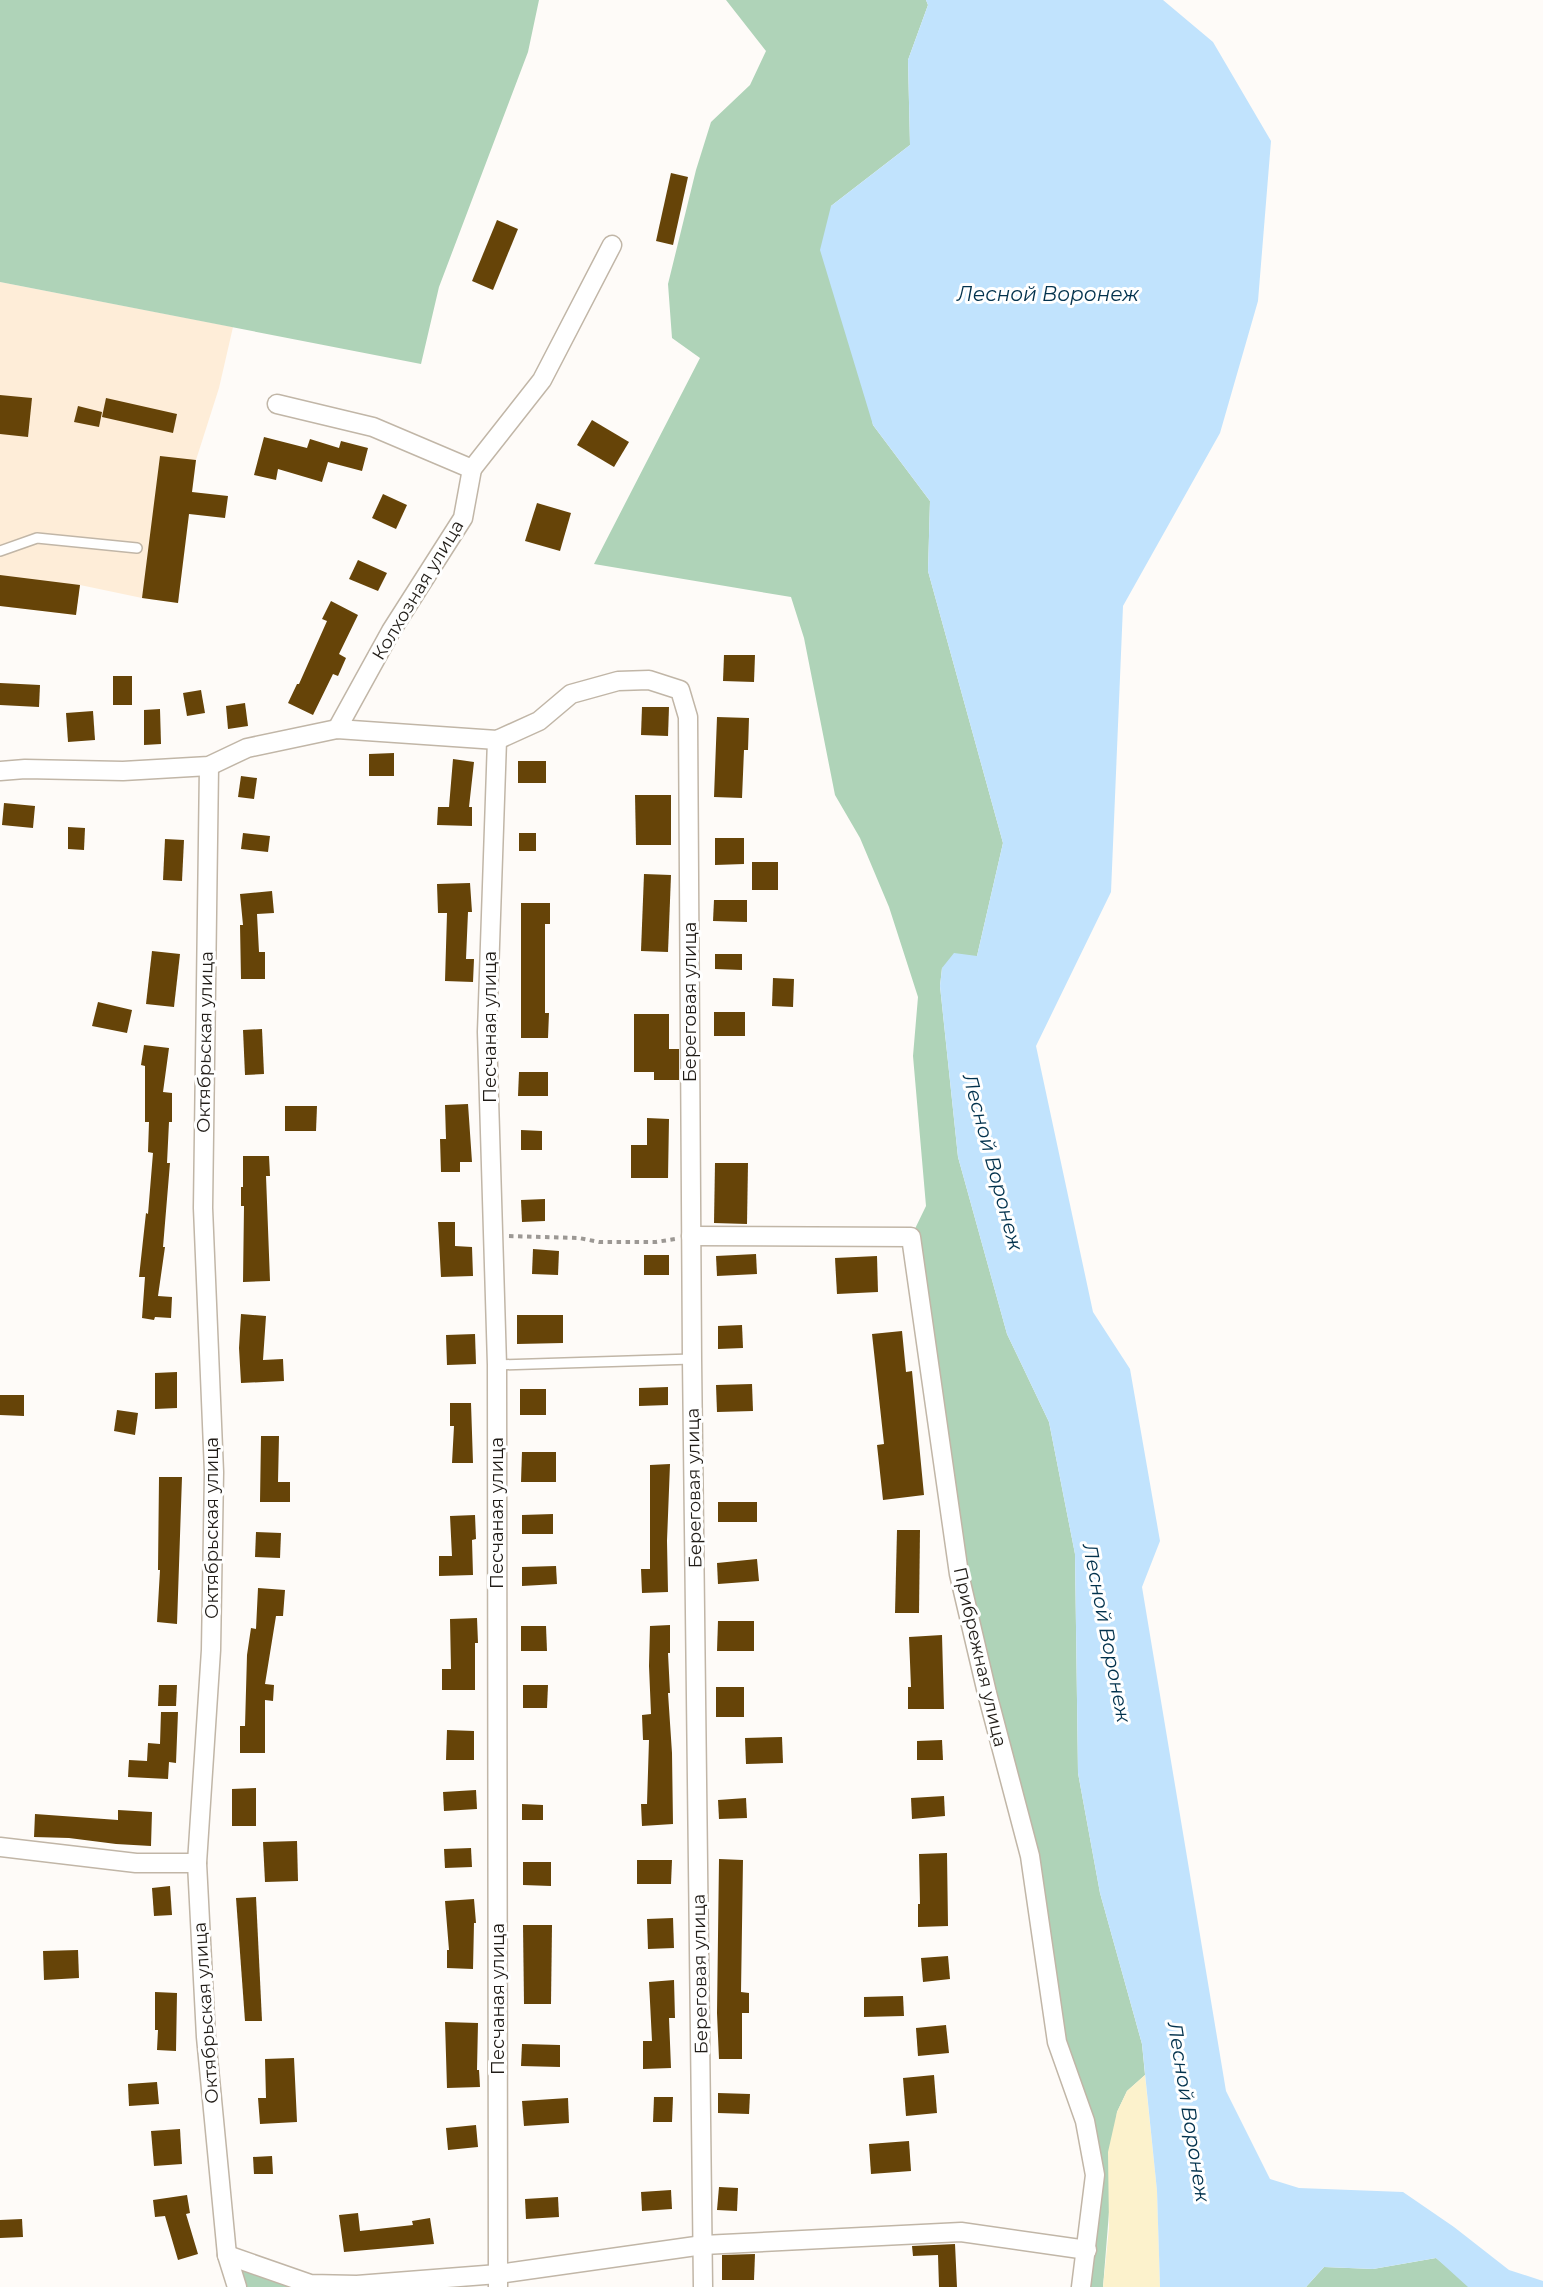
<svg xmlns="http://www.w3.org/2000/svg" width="1543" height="2287" font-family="Montserrat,sans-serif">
  <rect width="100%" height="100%" fill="#fefbf8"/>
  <polygon fill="#feedd8" points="0,282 233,327 219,388 196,460 178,603 142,598 80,585 76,615 0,606"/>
  <g fill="#afd3b8">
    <polygon points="0,0 539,0 528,52 439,287 421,364 0,282"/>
    <polygon points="726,0 926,0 928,5 908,60 910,145 831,206 873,425 930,501 928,571 1003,843 977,956 942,968 940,986 958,1157 1007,1334 1049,1422 1075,1554 1078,1773 1100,1893 1142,2044 1145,2075 1127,2091 1117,2112 1103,2287 1081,2287 1095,2175 1057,2042 1030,1856 987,1693 911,1237 926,1206 913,1056 918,997 889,907 860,838 835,795 804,638 791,597 594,564 700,358 672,338 668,284 696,170 711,122 750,85 766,51"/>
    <polygon points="227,2255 355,2287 237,2287"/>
    <polygon points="1436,2258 1472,2287 1306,2287 1324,2267 1373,2269"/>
  </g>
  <polygon fill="#fcf2cc" points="1145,2075 1157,2191 1160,2287 1103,2287 1109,2228 1108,2152 1117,2112 1127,2091"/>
  <polygon fill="#c1e3fd" points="926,0 1163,0 1213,42 1271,141 1258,301 1220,433 1123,606 1111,892 1036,1046 1093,1312 1130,1369 1160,1541 1142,1587 1226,2091 1270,2179 1299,2188 1403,2192 1454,2227 1509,2270 1543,2281 1543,2287 1468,2287 1436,2258 1373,2269 1324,2267 1306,2287 1160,2287 1157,2191 1142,2044 1100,1893 1078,1773 1075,1554 1049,1422 1007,1334 958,1157 940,986 942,968 954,953 977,956 1003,843 928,571 930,501 873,425 820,250 831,206 910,145 908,60 928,5"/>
  <g fill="#664408">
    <polygon points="671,173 688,177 673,245 656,241"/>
    <polygon points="497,220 518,229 493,290 472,281"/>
    <polygon points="0,395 32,398 28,437 0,434"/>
    <polygon points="106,398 177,414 173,433 102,417"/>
    <polygon points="78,406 102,412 99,427 74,422"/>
    <polygon points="592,420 629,442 614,467 577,445"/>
    <polygon points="264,437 307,448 310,439 339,448 341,441 368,448 362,471 328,462 322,482 278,469 276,480 254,475"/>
    <polygon points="160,456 196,460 192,492 228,496 225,518 189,514 178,603 142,598"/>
    <polygon points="383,494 407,505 396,529 372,518"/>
    <polygon points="537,503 571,513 560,551 525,541"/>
    <polygon points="358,560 387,573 378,591 349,579"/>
    <polygon points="0,575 80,585 76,615 0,606"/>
    <polygon points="331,601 358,615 339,654 346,658 338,676 333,674 313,715 288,703 297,684 299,684 327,621 322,619"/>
    <polygon points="724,655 755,655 754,682 723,681"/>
    <rect x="113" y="676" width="19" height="29"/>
    <polygon points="0,683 40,685 39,707 0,705"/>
    <polygon points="201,690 205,713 187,716 183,693"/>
    <polygon points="245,703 248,726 228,729 226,706"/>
    <polygon points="642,707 669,707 668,736 641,735"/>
    <polygon points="160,709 161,744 144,745 144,710"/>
    <polygon points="93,711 95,740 68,742 66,713"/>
    <polygon points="717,717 749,718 748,750 744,750 742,798 714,797"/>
    <polygon points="394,753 394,776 369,776 369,754"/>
    <polygon points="453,759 474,762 469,807 472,807 472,826 437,825 438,807 449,807"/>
    <rect x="518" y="761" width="28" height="22"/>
    <polygon points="241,776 257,778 254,799 238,797"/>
    <polygon points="635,795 671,795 671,845 636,845"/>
    <polygon points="4,803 35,806 33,828 2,825"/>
    <polygon points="68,827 85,828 84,850 68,849"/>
    <polygon points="243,833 270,836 268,852 241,849"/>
    <rect x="519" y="833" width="17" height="18"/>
    <polygon points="715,838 744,838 744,864 715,865"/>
    <polygon points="165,839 184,840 182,881 163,880"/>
    <rect x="752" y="862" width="26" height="28"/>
    <polygon points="644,874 671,875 668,952 641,951"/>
    <polygon points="470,883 472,912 468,912 466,959 474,959 473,982 445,981 447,913 438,913 437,884"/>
    <polygon points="272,891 274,913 257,914 259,952 265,952 265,979 241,979 240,925 243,925 240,894"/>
    <polygon points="714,900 747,900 747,922 713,921"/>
    <polygon points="521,903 550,903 550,924 545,924 545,1013 549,1013 548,1038 521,1038"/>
    <polygon points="152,951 180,954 174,1007 146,1004"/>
    <polygon points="715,954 742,954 742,970 715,969"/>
    <polygon points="773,978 794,979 793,1007 772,1006"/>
    <polygon points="98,1002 132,1010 127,1033 92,1026"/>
    <rect x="714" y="1012" width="31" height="24"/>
    <polygon points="634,1014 669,1014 669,1049 679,1049 679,1080 654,1080 654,1072 634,1072"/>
    <polygon points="262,1029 264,1074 245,1075 243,1030"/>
    <polygon points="144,1045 169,1048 163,1092 172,1093 172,1122 169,1122 167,1163 170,1163 163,1247 165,1247 158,1296 172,1297 171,1318 155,1317 154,1320 142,1318 145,1277 139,1277 146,1213 148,1214 153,1153 148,1152 149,1122 145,1122 145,1066 141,1065"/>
    <polygon points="519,1072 548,1072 548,1096 518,1096"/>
    <polygon points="468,1104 472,1162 460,1162 460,1172 441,1172 440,1139 446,1139 445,1105"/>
    <polygon points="285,1106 317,1106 316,1131 285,1131"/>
    <polygon points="647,1118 669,1119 668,1178 631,1178 631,1145 647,1145"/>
    <polygon points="521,1130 542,1131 542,1150 521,1150"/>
    <polygon points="243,1156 269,1156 270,1176 266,1176 270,1281 243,1282 244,1206 241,1206 241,1187 243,1187"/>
    <polygon points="715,1163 748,1163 747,1224 714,1223"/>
    <polygon points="545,1199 545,1221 522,1222 521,1200"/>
    <polygon points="438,1222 455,1222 455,1246 472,1247 473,1276 441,1277"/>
    <polygon points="533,1249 559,1251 558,1275 532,1274"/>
    <polygon points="756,1254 757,1274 717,1276 716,1256"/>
    <rect x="644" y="1255" width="25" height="20"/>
    <polygon points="877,1256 878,1292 837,1294 835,1258"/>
    <polygon points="241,1314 266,1316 263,1360 283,1359 284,1381 241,1383 239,1348"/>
    <polygon points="517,1315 563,1315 563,1343 517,1344"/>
    <polygon points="742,1325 743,1348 718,1349 718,1326"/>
    <polygon points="902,1331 906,1372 912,1371 924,1495 883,1500 877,1445 884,1444 872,1334"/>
    <polygon points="475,1334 476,1364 447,1365 446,1335"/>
    <polygon points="177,1372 177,1408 155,1409 155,1373"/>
    <polygon points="752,1384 753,1411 717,1412 716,1385"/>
    <polygon points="668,1387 668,1405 639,1406 639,1388"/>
    <rect x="520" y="1389" width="26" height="26"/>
    <polygon points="0,1395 24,1395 24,1416 0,1415"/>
    <polygon points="450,1403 471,1403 473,1463 452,1463 454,1426 450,1426"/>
    <polygon points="117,1410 138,1413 135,1435 114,1431"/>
    <polygon points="261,1436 279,1436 278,1482 290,1482 290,1502 260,1502"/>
    <polygon points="522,1452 556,1452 556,1482 521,1482"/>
    <polygon points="670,1464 667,1541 668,1592 642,1593 641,1569 650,1569 650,1465"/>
    <polygon points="159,1477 182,1477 177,1624 157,1622 160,1570 158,1570"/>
    <rect x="718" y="1502" width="39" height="20"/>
    <polygon points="553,1514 553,1534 522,1534 522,1515"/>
    <polygon points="475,1515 476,1539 472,1540 473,1575 439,1576 439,1556 452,1556 450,1516"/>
    <polygon points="897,1530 920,1530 919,1613 895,1613"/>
    <polygon points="256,1532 281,1533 280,1558 255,1557"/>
    <polygon points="757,1559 759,1581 718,1584 717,1563"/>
    <polygon points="556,1566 557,1584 522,1586 522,1567"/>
    <polygon points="258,1588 285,1590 283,1616 276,1616 265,1684 274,1685 273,1701 265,1700 265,1753 240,1753 240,1726 245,1726 247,1655 251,1628 256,1629"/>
    <polygon points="477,1618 478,1643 475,1643 475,1690 442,1690 442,1669 451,1669 450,1619"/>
    <polygon points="718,1621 754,1621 754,1651 717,1651"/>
    <polygon points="670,1625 670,1653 668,1653 670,1693 668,1693 672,1753 673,1824 642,1826 641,1804 647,1804 649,1740 643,1740 642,1715 651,1714 649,1666 650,1626"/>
    <polygon points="521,1626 546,1626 547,1651 521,1651"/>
    <polygon points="942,1635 944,1709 908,1709 908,1687 911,1687 909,1637"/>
    <polygon points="159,1685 177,1685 176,1706 158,1706"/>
    <polygon points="523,1685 548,1685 547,1708 523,1708"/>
    <rect x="716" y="1687" width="28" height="30"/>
    <polygon points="161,1712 178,1712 176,1763 169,1762 168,1779 128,1777 129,1760 147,1761 148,1743 160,1744"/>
    <polygon points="447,1730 474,1731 474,1760 446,1760"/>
    <polygon points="782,1737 783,1763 746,1764 745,1738"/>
    <polygon points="942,1740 943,1760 917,1760 917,1741"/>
    <polygon points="256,1788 256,1826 232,1826 232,1789"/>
    <polygon points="476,1790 477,1809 444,1811 443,1792"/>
    <polygon points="944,1796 945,1816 912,1819 911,1798"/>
    <polygon points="746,1798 747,1818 719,1819 718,1800"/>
    <polygon points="522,1804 543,1805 543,1820 522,1820"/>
    <polygon points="118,1810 152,1812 151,1846 116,1844 69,1838 34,1837 35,1814 118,1820"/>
    <polygon points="297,1841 298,1881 265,1882 263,1842"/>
    <polygon points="471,1848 472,1867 445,1868 444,1849"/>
    <polygon points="947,1853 948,1926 918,1927 918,1904 920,1904 919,1854"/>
    <polygon points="719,1859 743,1860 741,1992 749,1993 749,2013 742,2013 742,2059 719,2059 717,2013"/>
    <polygon points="637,1860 672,1860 671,1884 637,1884"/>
    <polygon points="523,1862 551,1862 551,1886 523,1885"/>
    <polygon points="170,1886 172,1915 154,1916 152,1888"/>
    <polygon points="256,1897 262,2021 245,2021 236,1898"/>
    <polygon points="474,1899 476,1923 474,1923 473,1969 447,1968 447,1950 449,1950 445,1901"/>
    <polygon points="673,1918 674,1948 648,1949 647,1919"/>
    <polygon points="523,1925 552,1925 551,2004 524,2004"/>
    <polygon points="78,1950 79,1978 44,1980 43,1951"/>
    <polygon points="948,1956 950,1979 923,1982 921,1958"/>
    <polygon points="674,1980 675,2018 669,2018 671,2068 643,2069 643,2041 652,2041 649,1982"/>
    <polygon points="155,1992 177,1993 176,2051 157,2050 158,2030 155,2030"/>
    <polygon points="903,1996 904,2016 864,2017 864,1997"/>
    <polygon points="445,2022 478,2023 477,2070 479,2070 480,2087 447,2088"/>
    <polygon points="946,2025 949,2053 918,2056 916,2028"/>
    <polygon points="522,2044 560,2045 560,2067 521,2066"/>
    <polygon points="294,2058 297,2122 260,2124 258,2098 266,2098 265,2059"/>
    <polygon points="934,2075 937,2113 906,2116 903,2078"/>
    <polygon points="157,2082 159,2104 129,2106 128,2084"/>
    <polygon points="718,2093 750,2094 749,2114 718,2113"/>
    <polygon points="654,2097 673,2097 672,2122 653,2122"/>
    <polygon points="568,2098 569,2123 524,2126 522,2101"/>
    <polygon points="476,2125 478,2147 448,2150 446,2128"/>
    <polygon points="180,2129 182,2164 154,2166 151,2131"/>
    <polygon points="909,2141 911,2171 871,2174 869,2144"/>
    <polygon points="272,2156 273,2174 254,2174 253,2157"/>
    <polygon points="719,2187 738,2188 737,2211 717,2210"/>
    <polygon points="671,2190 672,2209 642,2211 641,2192"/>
    <polygon points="187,2195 190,2213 186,2214 198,2254 178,2260 165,2216 155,2217 153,2200"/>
    <polygon points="558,2197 559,2217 526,2219 525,2199"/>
    <polygon points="358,2213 360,2231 413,2225 412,2221 430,2218 434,2244 344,2252 339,2215"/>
    <polygon points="22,2219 23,2237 0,2238 0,2220"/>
    <polygon points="955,2244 957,2287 939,2287 938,2255 913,2256 912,2246"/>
    <polygon points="755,2254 754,2280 722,2280 722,2255"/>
  </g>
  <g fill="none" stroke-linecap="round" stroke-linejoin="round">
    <g stroke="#c1b6a7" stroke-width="12">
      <g id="service">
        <polyline points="0,551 37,538 137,548"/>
        <polyline points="497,1365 692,1359"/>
      </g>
    </g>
    <g stroke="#c1b6a7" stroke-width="21">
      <g id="minor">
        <polyline points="277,404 373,427 472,469 463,518 391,631 337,729"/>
        <polyline points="472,469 542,380 612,245"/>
        <polyline points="497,740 487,1032 497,1365 498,2287"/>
        <polyline points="209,766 203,1208 214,1472 211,1650 197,1863 206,2037 227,2255 237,2287"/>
        <polyline points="0,771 25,769 123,771 209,766 247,748 337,729 497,740 539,721 571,694 618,681 649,680 680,690 688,717 692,1359 703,2287"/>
        <polyline points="691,1236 911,1237 959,1574 987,1693 1030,1856 1057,2042 1085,2121 1095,2175 1081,2287"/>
        <polyline points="0,1847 136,1863 197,1863"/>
        <polyline points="227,2255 310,2284 357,2285 498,2274 703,2245 961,2232 1087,2250"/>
      </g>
    </g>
    <polyline stroke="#9c9894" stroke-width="4" stroke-dasharray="4.5 4.5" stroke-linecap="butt" points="509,1236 579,1238 599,1242 656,1242 675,1239"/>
    <use href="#service" stroke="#fff" stroke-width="9"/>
    <use href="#minor" stroke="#fff" stroke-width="18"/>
  </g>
  <g text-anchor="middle" stroke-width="6" stroke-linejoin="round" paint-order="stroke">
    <g font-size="18" fill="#211d18" stroke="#fff">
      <text transform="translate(418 590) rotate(-59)" y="6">Колхозная улица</text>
      <text transform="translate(690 1002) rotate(-90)" y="6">Береговая улица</text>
      <text transform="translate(490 1027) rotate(-90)" y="6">Песчаная улица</text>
      <text transform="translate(205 1042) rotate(-89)" y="6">Октябрьская улица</text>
      <text transform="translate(694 1488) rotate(-91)" y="6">Береговая улица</text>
      <text transform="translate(497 1513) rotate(-90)" y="6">Песчаная улица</text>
      <text transform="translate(212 1528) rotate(-90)" y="6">Октябрьская улица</text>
      <text transform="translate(980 1657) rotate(77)" y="6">Прибрежная улица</text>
      <text transform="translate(700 1974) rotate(-91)" y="6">Береговая улица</text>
      <text transform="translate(498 1999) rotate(-90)" y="6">Песчаная улица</text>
      <text transform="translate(206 2013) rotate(-94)" y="6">Октябрьская улица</text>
    </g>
    <g font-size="20" font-style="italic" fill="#02324d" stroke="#fff">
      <text x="1048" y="301">Лесной Воронеж</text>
      <text transform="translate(993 1162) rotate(75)" y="7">Лесной Воронеж</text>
      <text transform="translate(1107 1633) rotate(79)" y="7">Лесной Воронеж</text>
      <text transform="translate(1189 2112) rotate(81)" y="7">Лесной Воронеж</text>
    </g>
  </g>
</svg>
